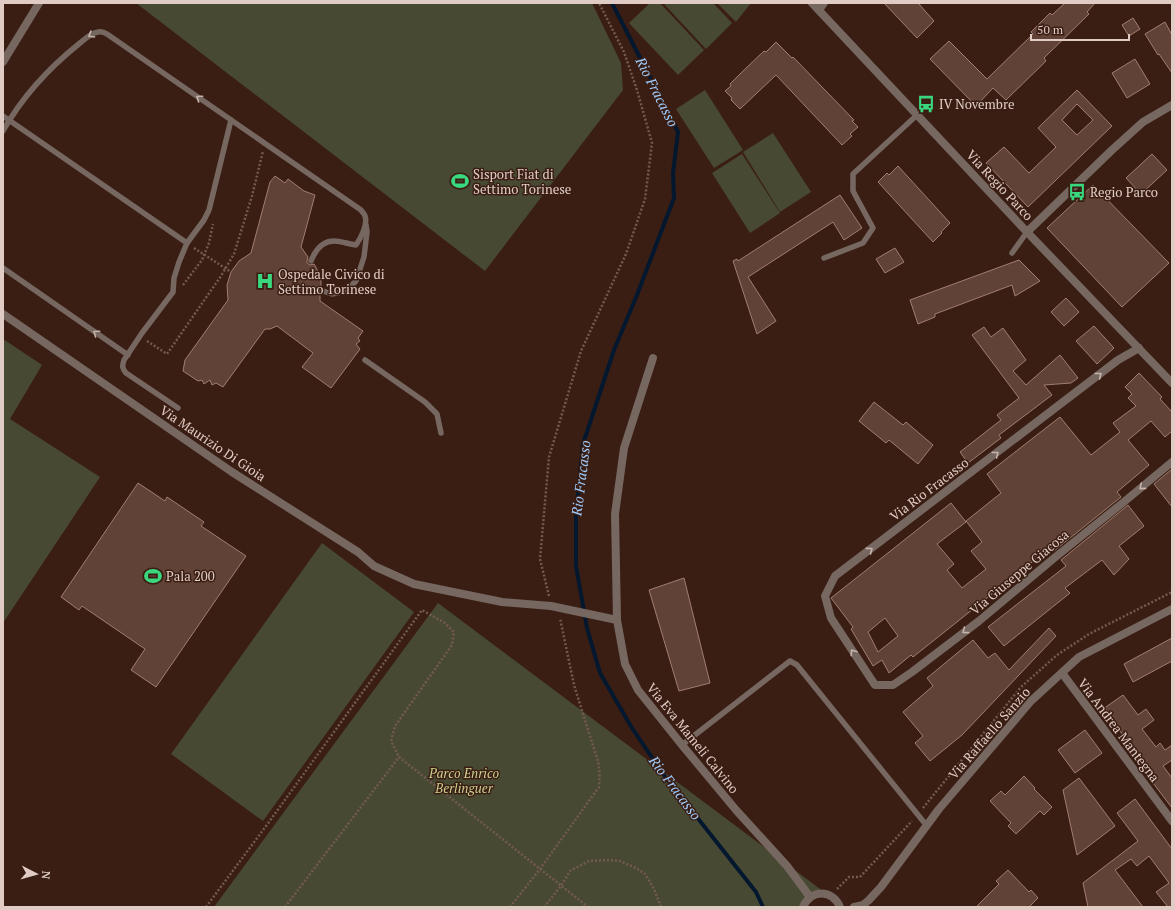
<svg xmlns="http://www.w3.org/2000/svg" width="1175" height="910" font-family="'PT Serif',serif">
  <rect width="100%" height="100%" fill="#3a1e13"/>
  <g fill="#484933">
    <polygon points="136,3 592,3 621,63 623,90 485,271"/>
    <polygon points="650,3 660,3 704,50 678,75 629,23"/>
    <polygon points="663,3 713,3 732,23 706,49"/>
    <polygon points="717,3 751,3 736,22"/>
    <polygon points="705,90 743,150 714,168 676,109"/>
    <polygon points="773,133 811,192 780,212 743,152"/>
    <polygon points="742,154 780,213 750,233 712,173"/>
    <polygon points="3,339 42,365 10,419 100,477 3,623"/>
    <polygon points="322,543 414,612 263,821 171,754"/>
    <polygon points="438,603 820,889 807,907 214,907"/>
  </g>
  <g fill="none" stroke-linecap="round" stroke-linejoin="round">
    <polyline stroke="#03182f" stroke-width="4" points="612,3 678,132 673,173 674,198 637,295 614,350 583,444 576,514 576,566 587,628 600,673 632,728 666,778 756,892 763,907"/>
  </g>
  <g fill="#614236" stroke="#a17e71" fill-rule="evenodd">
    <polygon points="884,3 918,3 934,21 917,38"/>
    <polygon points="1065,3 1095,3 1087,12 1089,14 1044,58 1046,61 1006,100 993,88 976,106 930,59 949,41 987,79 1033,34 1031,32 1050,13 1052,15"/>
    <polygon points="1133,18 1140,29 1129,36 1122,25"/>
    <polygon points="1165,22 1172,35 1172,73 1159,54 1158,55 1145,34"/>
    <polygon points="776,42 792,58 793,57 854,120 852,121 858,127 850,134 852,136 842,145 776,75 740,109 731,100 732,98 725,91 731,86 730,84 743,71 764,51 766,52"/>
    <polygon points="1135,59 1150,84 1127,98 1112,73"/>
    <path d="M1077,90L1112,126L1028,207L986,163L1004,147L1029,173L1056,147L1038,128ZM1077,104L1093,120L1077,135L1062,120Z"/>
    <polygon points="1152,154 1167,170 1141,194 1126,178"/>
    <polygon points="898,166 950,223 941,232 942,233 933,242 878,182 887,173 889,175"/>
    <polygon points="275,176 285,183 288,179 304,191 315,195 301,247 308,257 307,261 307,263 310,265 314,264 318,271 321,281 321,286 317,287 316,290 317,293 320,295 320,301 363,331 358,338 360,341 356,344 360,349 331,388 302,367 313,353 277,326 270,329 265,329 223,387 216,383 212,385 210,380 204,384 202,380 198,381 183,371 185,360 228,300 227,285 231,272 239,261 251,253 270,182"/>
    <polygon points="1093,185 1169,263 1122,307 1047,228"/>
    <polygon points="840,195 862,228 844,240 833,222 748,277 776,321 757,334 733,261 737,259 738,261"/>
    <polygon points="895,248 904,262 885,273 876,259"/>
    <polygon points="1019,260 1040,281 1015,296 1012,285 935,314 935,317 918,324 910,300"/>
    <polygon points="1066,298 1079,312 1064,326 1051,312"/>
    <polygon points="1094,326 1114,348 1097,364 1076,341"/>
    <polygon points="984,327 991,337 1003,328 1026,360 1013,371 1026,385 1060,355 1078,378 1071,383 1044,385 1052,395 999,435 1001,438 968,463 960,452 1001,420 997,415 1019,398 972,335"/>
    <path d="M1139,373L1162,397L1160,399L1172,412V431L1165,437L1151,421L1128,440L1149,465L1117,492L1121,497L1054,551L1051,547L913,657L911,655L889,673L882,660L873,666L851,629L853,627L831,598L951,503L966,522L937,544L954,564L947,570L962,588L986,569L971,551L982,542L966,521L1001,493L987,474L1060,417L1091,455L1120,432L1113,423L1136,406L1128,398L1132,394L1125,387ZM885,618L898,636L878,652L868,632Z"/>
    <polygon points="874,402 903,425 906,422 933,445 918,464 889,440 886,443 859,421"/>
    <polygon points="1172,469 1172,507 1154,484"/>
    <polygon points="138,483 165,501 167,497 204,522 201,526 246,556 156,687 131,670 145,649 82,606 79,610 61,597"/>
    <polygon points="1128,505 1144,526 1119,546 1129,559 1114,575 1102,560 1065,588 1070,593 1004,646 988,627 1066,566 1061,560"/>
    <polygon points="684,578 710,683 679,691 649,590"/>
    <polygon points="1049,628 1056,636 962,735 930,761 915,743 923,736 903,712 933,686 927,678 973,640 988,658 995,653 1009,670"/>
    <polygon points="1172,638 1172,661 1133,682 1124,664"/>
    <polygon points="1123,695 1138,715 1146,709 1154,720 1142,729 1156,747 1160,743 1165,750 1172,745 1172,760 1163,766 1172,778 1172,808 1122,742 1126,739 1103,709"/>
    <polygon points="1085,730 1102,753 1075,773 1058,750"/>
    <polygon points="1024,776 1035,788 1034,789 1052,807 1044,815 1040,811 1016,834 1008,826 1011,823 990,801 1001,791 1005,795"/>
    <polygon points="1079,778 1115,826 1077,855 1063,790"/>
    <polygon points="1135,799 1172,849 1172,907 1168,907 1156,892 1169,883 1149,856 1137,866 1131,859 1115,870 1143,907 1088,907 1083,883 1138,841 1117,813"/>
    <polygon points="1008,870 1029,892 1031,890 1038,898 1029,907 976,907 999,884 996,881"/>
  </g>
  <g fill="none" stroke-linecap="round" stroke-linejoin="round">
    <g stroke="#735a51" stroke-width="2.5" stroke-dasharray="2 2" stroke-linecap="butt">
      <polyline points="194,248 231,272"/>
      <polyline points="183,285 202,260 209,243 213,224"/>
      <polyline points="147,341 167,354 221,276 234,254 252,196 263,151"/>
      <polyline points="549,596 540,559 549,457 581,351 626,254 645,199 652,143 637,90 624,52 599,3"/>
      <polyline points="923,808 1021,687 1057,655 1089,634 1172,592"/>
      <polyline points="837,889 849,877 860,877 912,821"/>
      <polyline points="206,907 269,822 422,610 445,623 454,632 452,645 395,726 391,741 399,757 588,907"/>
      <polyline points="285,907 399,757"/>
      <path d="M510,907L540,869L599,787C600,773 600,765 595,752L574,685L560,618"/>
      <polyline points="544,907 561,886 570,871 589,861 607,860 620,861 636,868 645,874 654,889 661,907"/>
    </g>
    <g stroke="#766861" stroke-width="5.5">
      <path d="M3,116L187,243L179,262L174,278L173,292L142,333L124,360C122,366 122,368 126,373L178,408"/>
      <path d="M3,131C22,97 50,67 80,43C85,39 91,33 98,32C102,31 104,32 107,34L361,210C362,212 365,214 365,216C368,224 361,238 356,245C348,244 341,241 334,241C322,241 315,251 311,261"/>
      <polyline points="187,243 204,220 209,210 231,120"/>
      <polyline points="1012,253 1027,232"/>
      <polyline points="824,258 863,243 873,228 853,191 853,174 917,115"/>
      <polyline points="3,268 128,355"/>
      <polyline points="320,290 332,294 346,291 356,281 364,257 367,232 366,225"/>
      <polyline points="365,360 425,402 437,414 441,433"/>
      <polyline points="682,745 790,661 797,665 927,826"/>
    </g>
    <g stroke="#766861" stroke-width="8">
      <polyline points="819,10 824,3"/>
      <polyline points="3,314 232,472 358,552 374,566 414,584 502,602 551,606 617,620"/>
      <polyline points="1139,348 1118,360 835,576 825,596 831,618 875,685 893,685 912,672 979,621 1053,559 1125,501 1172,462"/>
      <polyline points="653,358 624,448 615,514 617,620 625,664 638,690 682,745 736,810 787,866 810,897"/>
      <polyline points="1062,673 1172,821"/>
    </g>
    <g stroke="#766861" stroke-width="8">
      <polyline points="812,3 1027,232 1172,383"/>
      <polyline points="3,62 39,3"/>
      <polyline points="1027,232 1112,150 1143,122 1172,105"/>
      <path d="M803,907C811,889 832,889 840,907"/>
      <polyline points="854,907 863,905 869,900 881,887 939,809 1031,701 1079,657 1172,609"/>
    </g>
  </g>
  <defs><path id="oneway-chevron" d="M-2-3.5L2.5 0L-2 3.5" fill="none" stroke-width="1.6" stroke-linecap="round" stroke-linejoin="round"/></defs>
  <g stroke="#c6b3ac">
    <use href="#oneway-chevron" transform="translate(91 35) rotate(149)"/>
    <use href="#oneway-chevron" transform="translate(199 98) rotate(-145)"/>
    <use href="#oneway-chevron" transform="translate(96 333) rotate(-145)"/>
    <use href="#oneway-chevron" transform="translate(1099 375) rotate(-38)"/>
    <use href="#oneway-chevron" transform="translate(996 454) rotate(-38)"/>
    <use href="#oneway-chevron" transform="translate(1142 487) rotate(140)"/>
    <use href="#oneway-chevron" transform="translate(870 550) rotate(-37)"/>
    <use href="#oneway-chevron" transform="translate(965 631) rotate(143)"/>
    <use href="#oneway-chevron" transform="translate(853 652) rotate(-124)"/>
  </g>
  <defs>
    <g id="bus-bare" transform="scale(1.38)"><path d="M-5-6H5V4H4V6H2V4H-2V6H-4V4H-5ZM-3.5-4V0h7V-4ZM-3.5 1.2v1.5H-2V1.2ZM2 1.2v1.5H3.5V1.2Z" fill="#39d87f" stroke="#3a1e13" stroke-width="2.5" paint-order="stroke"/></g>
    <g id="stadium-bare" transform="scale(1.38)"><path d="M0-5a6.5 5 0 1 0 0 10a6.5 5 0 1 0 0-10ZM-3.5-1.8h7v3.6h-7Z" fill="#39d87f" stroke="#3a1e13" stroke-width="2.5" paint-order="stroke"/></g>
    <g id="hospital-bare" transform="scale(1.38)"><path d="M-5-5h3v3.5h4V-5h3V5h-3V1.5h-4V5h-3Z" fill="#39d87f" stroke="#3a1e13" stroke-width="2.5" paint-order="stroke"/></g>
  </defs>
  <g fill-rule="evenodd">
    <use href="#bus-bare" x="926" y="104"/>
    <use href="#stadium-bare" x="460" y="181"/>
    <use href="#bus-bare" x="1077" y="192"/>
    <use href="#hospital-bare" x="265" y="281"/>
    <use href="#stadium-bare" x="153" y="576"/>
  </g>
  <g text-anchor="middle" stroke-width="3" stroke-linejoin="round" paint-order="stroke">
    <g font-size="13" fill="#e0ccc5" stroke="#3a1e13" text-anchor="start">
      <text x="939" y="109">IV Novembre</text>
      <text x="473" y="179">Sisport Fiat di<tspan x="473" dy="15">Settimo Torinese</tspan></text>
      <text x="1090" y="197">Regio Parco</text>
      <text x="278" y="279">Ospedale Civico di<tspan x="278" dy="15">Settimo Torinese</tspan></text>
      <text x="166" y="581">Pala 200</text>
    </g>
    <g font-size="13" fill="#e0ccc5" stroke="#3a1e13">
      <text transform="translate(1000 185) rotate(47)" y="5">Via Regio Parco</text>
      <text transform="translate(213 443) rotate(34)" y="5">Via Maurizio Di Gioia</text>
      <text transform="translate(929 489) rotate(-37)" y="5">Via Rio Fracasso</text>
      <text transform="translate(1019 572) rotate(-40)" y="5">Via Giuseppe Giacosa</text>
      <text transform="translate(1119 730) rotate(53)" y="5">Via Andrea Mantegna</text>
      <text transform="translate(989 733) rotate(-49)" y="5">Via Raffaello Sanzio</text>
      <text transform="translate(693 738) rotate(51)" y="5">Via Eva Mameli Calvino</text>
    </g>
    <g font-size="13" font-style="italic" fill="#cbd090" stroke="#3a1e13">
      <text x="464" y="778">Parco Enrico<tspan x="464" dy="15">Berlinguer</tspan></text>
    </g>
    <g font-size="14" font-style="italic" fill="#9fcbfc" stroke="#3a1e13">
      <text transform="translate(657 92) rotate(63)" y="5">Rio Fracasso</text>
      <text transform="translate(581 478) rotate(-83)" y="5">Rio Fracasso</text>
      <text transform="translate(675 788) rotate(53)" y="5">Rio Fracasso</text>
    </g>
  </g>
  <rect width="1175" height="910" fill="none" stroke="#e0ccc5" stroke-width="8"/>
  <g transform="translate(36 874) rotate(96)" stroke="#3a1e13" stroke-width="3" paint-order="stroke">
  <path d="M0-3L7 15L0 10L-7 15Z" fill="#e0ccc5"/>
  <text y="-6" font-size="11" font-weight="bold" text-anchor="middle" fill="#e0ccc5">N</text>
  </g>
  <path d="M1031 34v6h98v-6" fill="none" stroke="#e0ccc5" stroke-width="2"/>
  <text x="1037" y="34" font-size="12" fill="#e0ccc5" stroke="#3a1e13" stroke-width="3" paint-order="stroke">50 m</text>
</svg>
